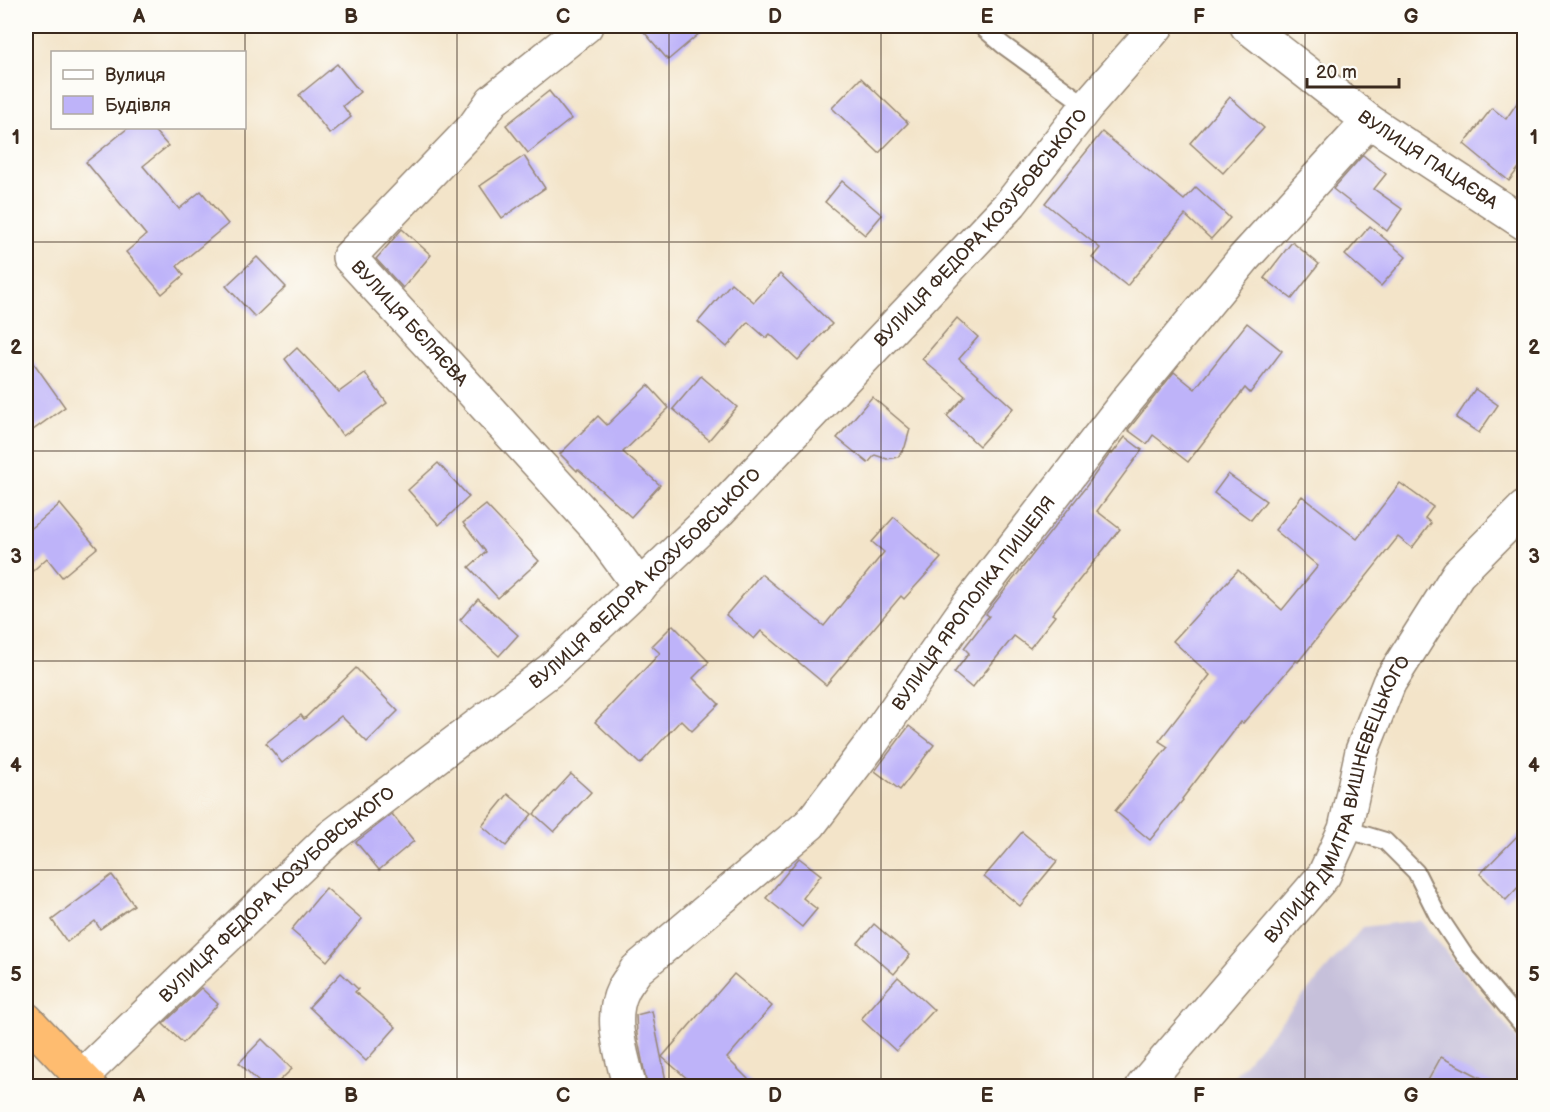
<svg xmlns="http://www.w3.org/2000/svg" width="1550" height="1112" font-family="'Balsamiq Sans',sans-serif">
  <rect width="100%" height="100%" fill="#fdfcf7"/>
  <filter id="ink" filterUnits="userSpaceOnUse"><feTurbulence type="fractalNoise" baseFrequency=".0167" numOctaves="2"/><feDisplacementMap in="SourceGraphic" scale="12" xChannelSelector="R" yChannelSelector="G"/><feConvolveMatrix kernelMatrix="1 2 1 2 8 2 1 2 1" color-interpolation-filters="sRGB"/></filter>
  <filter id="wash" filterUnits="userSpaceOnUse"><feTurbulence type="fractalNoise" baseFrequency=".008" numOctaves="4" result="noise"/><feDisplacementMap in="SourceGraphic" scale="24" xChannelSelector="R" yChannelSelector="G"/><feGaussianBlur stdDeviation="1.35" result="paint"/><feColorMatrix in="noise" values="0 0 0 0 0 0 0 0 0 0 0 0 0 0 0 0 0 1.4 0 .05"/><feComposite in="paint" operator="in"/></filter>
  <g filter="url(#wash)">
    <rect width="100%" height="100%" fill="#f3e4c9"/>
    <polygon fill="#c6c0da" points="1420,920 1524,1047 1524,1086 1225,1086 1363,927"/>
    <g id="blocks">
      <g fill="#beb3f9">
        <polygon points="639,26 708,26 668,60"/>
        <polygon points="337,64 360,92 343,106 351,117 330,134 299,95"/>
        <polygon points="861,78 908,123 879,153 832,108"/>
        <polygon points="549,91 571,119 528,153 506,125"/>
        <polygon points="1524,93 1524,161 1509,181 1464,144 1492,108 1506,119"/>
        <polygon points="1230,97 1264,128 1223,173 1190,143"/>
        <polygon points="128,128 152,128 168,146 143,166 179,209 201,191 228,224 177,266 184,275 162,294 126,252 146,235 86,162"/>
        <polygon points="1102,132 1184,200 1196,187 1230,218 1211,239 1185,215 1127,286 1092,258 1100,248 1045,203"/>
        <polygon points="1363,155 1386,174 1374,189 1402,209 1387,231 1333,189"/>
        <polygon points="524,156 545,188 502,218 480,186"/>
        <polygon points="842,181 882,215 865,235 825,202"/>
        <polygon points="1370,226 1406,257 1381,286 1345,255"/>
        <polygon points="402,229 431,255 403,288 376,259"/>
        <polygon points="1292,242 1319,264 1292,299 1264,278"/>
        <polygon points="257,257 286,287 255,317 226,286"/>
        <polygon points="780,274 832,324 798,360 770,334 766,338 748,322 727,347 698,322 731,283 754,302"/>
        <polygon points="957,318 978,337 959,359 1013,408 979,446 947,416 965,396 922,359"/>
        <polygon points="1247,323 1282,351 1250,393 1245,388 1188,462 1153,435 1147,444 1128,430 1174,372 1195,389"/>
        <polygon points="297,348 339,392 365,373 387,403 343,436 285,359"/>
        <polygon points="26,352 65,407 26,435"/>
        <polygon points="701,376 737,407 709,440 673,409"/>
        <polygon points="648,385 669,408 623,452 660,485 631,517 578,469 577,471 560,454 598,416 607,425"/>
        <polygon points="1475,389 1498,405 1479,433 1456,418"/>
        <polygon points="872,397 910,429 905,447 898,457 887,459 875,455 868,463 837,438"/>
        <polygon points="1125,437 1142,450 1097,511 1120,529 1052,614 1055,616 1030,648 1014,636 972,688 954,673 969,653 964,648 989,616 986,614 1085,488 1111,452 1112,454"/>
        <polygon points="438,463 469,497 439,525 408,490"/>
        <polygon points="1228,474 1266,501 1251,520 1214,493"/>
        <polygon points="1400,483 1433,507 1425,518 1431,523 1412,548 1398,537 1298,662 1296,661 1243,723 1241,722 1182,799 1183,800 1150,840 1115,811 1168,747 1159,741 1210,675 1173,641 1238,570 1282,610 1318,566 1275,530 1302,496 1357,539"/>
        <polygon points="60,504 97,548 62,577 47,558 26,577 26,533"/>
        <polygon points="486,505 539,561 498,598 469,567 486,552 463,523"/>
        <polygon points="894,517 941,558 904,599 901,596 826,685 761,631 754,639 726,615 761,574 824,626 884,552 872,542"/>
        <polygon points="478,599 518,635 499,656 460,620"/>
        <polygon points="673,625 709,662 693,678 719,704 692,731 681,720 640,764 595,722 660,653 652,646"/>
        <polygon points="356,668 398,711 367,742 341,716 282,763 266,743 301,715 304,719"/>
        <polygon points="909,726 934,745 900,790 875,771"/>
        <polygon points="571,774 591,792 554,832 534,814"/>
        <polygon points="508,794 532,814 506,846 482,826"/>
        <polygon points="392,814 414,841 379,870 356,842"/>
        <polygon points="1524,829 1524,881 1506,900 1480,874"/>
        <polygon points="1022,832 1057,861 1020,906 984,877"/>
        <polygon points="799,858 821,875 803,898 817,909 802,927 766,898"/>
        <polygon points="112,875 134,905 100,929 95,921 67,942 52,920"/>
        <polygon points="326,888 362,919 327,961 291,930"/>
        <polygon points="874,924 910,955 894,974 858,943"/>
        <polygon points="341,973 358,989 355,992 396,1027 366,1061 309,1007"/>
        <polygon points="734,974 772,1006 727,1058 755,1086 696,1086 662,1057"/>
        <polygon points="898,977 934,1010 896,1051 861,1019"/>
        <polygon points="201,988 218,1004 183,1043 163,1024"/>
        <polygon points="652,1011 666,1081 647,1085 637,1035 636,1015"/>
        <polygon points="262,1039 292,1069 274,1086 263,1086 239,1063"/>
        <polygon points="1441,1057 1497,1086 1425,1086"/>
      </g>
    </g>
  </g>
  <g filter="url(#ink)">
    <use href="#blocks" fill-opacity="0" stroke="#978774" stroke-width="1.5"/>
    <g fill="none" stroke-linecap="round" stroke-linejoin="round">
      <g stroke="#978774" stroke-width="20">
        <g id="lane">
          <polyline points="981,26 1003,45 1087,106"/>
          <polyline points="1345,829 1385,841 1416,872 1437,914 1465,956 1524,1027"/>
        </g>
      </g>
      <g stroke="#978774" stroke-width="36">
        <g id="street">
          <path id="s1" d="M586,26L492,101L473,128L349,257L596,527L640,587"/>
          <path id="s2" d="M1247,26L1369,121L1524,223"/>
          <path id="s3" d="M81,1077L332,836L552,669L719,511L1011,203L1087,106L1157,26"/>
          <path id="s4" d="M629,1086C623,1056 608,1020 623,990C626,983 632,977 636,970L810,824L871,744L967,607L1129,398L1244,258L1369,121"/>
          <path id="s5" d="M1143,1086L1324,875L1345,829L1362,751L1389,683L1458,574L1524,508"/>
        </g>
      </g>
      <g stroke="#978774" stroke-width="36">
        <polyline id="highway" points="26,1019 90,1086"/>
      </g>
      <use href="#lane" stroke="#fff" stroke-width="16"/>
      <use href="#street" stroke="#fff" stroke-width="33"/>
      <use href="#highway" stroke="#febc70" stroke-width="33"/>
    </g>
  </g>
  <path fill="none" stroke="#3b2a1e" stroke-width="1.5" stroke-opacity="0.55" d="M245,26V1086M457,26V1086M669,26V1086M881,26V1086M1093,26V1086M1305,26V1086M26,242H1524M26,451H1524M26,661H1524M26,870H1524"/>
  <g text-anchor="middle" stroke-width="5" stroke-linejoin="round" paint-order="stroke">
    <g font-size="18" fill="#3b2a1e" stroke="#fdfcf7">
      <text dy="6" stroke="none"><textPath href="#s2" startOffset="225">ВУЛИЦЯ ПАЦАЄВА</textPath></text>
      <text dy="6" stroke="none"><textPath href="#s3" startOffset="1240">ВУЛИЦЯ ФЕДОРА КОЗУБОВСЬКОГО</textPath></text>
      <text dy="6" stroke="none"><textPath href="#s1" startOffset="422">ВУЛИЦЯ БЄЛЯЄВА</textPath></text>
      <text dy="6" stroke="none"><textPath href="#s3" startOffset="754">ВУЛИЦЯ ФЕДОРА КОЗУБОВСЬКОГО</textPath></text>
      <text dy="6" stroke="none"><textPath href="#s4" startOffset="624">ВУЛИЦЯ ЯРОПОЛКА ПИШЕЛЯ</textPath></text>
      <text dy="6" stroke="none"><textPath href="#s5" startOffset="352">ВУЛИЦЯ ДМИТРА ВИШНЕВЕЦЬКОГО</textPath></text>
      <text dy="6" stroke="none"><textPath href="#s3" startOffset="268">ВУЛИЦЯ ФЕДОРА КОЗУБОВСЬКОГО</textPath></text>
    </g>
  </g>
  <rect width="1550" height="1112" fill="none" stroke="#fdfcf7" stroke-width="66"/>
  <rect x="51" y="51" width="195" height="78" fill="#fdfcf7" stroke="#afa8a0" stroke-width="1.5"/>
  <rect x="63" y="70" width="30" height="9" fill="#ffffff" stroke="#afa8a0" stroke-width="1.5"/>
  <text x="105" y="81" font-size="18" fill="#3b2a1e">Вулиця</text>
  <rect x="63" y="96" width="30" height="18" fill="#beb3f9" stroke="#afa8a0" stroke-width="1.5"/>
  <text x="105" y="111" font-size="18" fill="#3b2a1e">Будівля</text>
  <path d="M1307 78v9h92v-9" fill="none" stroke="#3b2a1e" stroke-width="3"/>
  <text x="1316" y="78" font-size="18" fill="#3b2a1e" stroke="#fdfcf7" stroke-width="4.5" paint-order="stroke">20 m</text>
  <rect x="33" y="33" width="1484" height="1046" fill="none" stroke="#3b2a1e" stroke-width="2"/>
  <g font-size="20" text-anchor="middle" font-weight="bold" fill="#3b2a1e">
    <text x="139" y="23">A</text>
    <text x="351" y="23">B</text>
    <text x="563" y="23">C</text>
    <text x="775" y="23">D</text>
    <text x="987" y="23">E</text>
    <text x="1199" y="23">F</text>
    <text x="1411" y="23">G</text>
    <text x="16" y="144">1</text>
    <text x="1534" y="144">1</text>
    <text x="16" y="354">2</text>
    <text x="1534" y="354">2</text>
    <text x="16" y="563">3</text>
    <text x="1534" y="563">3</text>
    <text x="16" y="772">4</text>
    <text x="1534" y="772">4</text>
    <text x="16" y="981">5</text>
    <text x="1534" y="981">5</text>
    <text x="139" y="1102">A</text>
    <text x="351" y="1102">B</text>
    <text x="563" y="1102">C</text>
    <text x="775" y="1102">D</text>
    <text x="987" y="1102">E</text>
    <text x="1199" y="1102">F</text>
    <text x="1411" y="1102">G</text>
  </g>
</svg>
